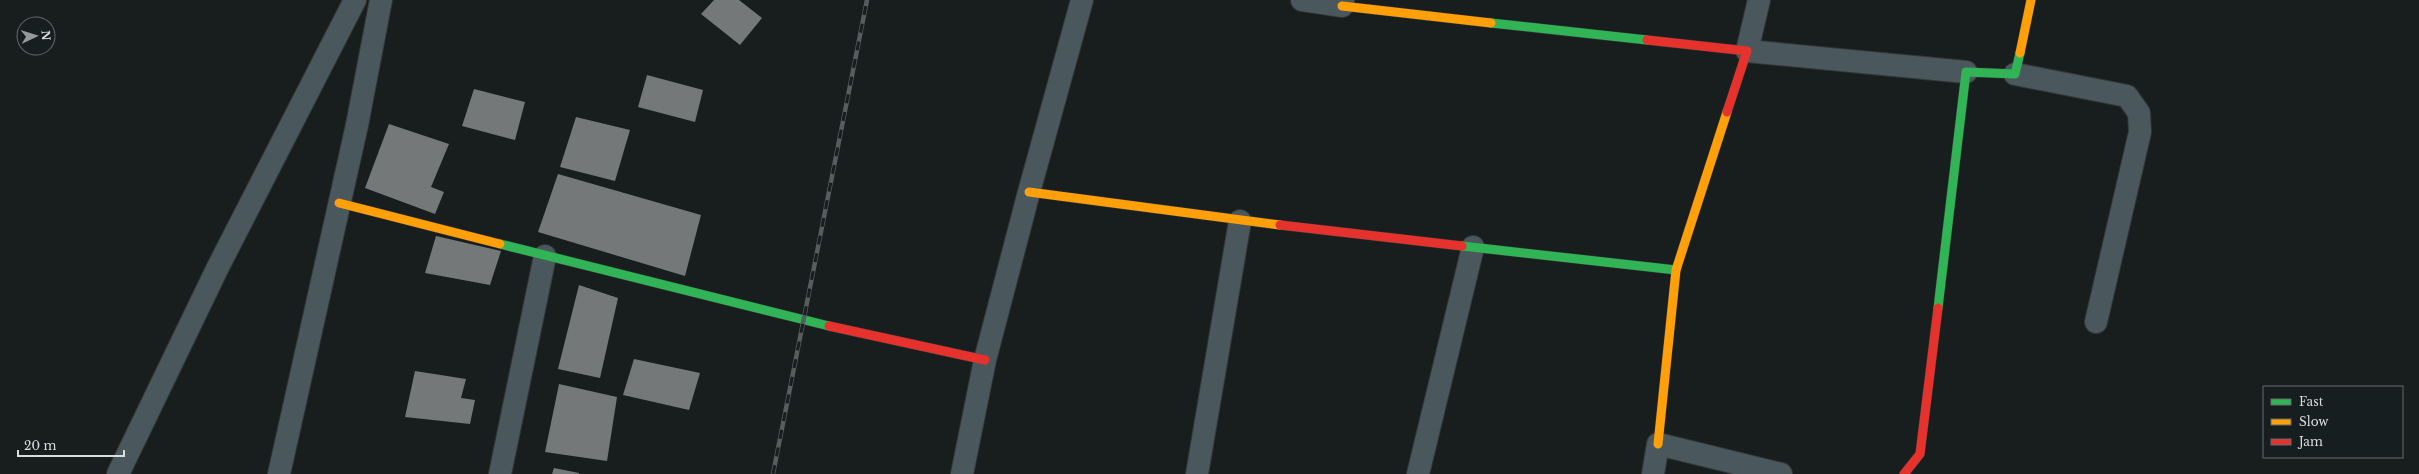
<svg xmlns="http://www.w3.org/2000/svg" width="2419" height="474" font-family="'Libre Baskerville',serif">
  <rect width="100%" height="100%" fill="#181d1d"/>
  <g fill="#747878">
    <polygon points="714,0 739,0 762,18 740,45 701,14"/>
    <polygon points="647,75 703,90 695,122 638,107"/>
    <polygon points="474,89 525,102 515,140 462,126"/>
    <polygon points="576,117 630,130 615,181 560,167"/>
    <polygon points="389,124 449,144 431,187 444,192 435,214 365,188"/>
    <polygon points="558,174 701,215 685,276 538,232"/>
    <polygon points="436,236 501,251 490,285 425,273"/>
    <polygon points="579,285 618,298 600,378 558,369"/>
    <polygon points="634,359 700,373 689,410 623,395"/>
    <polygon points="415,371 466,379 461,398 475,400 470,424 405,417"/>
    <polygon points="559,384 617,397 607,461 545,452"/>
    <polygon points="554,468 579,473 579,474 552,474"/>
  </g>
  <g fill="none" stroke-linecap="round" stroke-linejoin="round">
    <g stroke="#343737" stroke-width="24">
      <g id="street">
        <polyline points="1302,0 1342,6 1343,0"/>
        <polyline points="1759,0 1747,51 1966,72"/>
        <polyline points="2015,74 2127,96 2139,113 2140,132 2096,322"/>
        <polyline points="118,474 218,267 355,0"/>
        <polyline points="279,474 357,125 381,0"/>
        <polyline points="500,474 545,256"/>
        <polyline points="962,474 985,360 1029,192 1082,0"/>
        <polyline points="1197,474 1240,221"/>
        <polyline points="1418,474 1473,247"/>
        <polyline points="1653,474 1658,444 1781,474"/>
      </g>
    </g>
    <g stroke="#343737" stroke-width="10">
      <g id="fast">
        <polyline points="1491,23 1647,40"/>
        <polyline points="500,244 829,326"/>
        <polyline points="1462,246 1676,270"/>
        <polyline points="1938,308 1966,72 2015,74 2020,53"/>
      </g>
    </g>
    <g stroke="#343737" stroke-width="10">
      <g id="slow">
        <polyline points="1342,6 1491,23"/>
        <polyline points="2020,53 2031,0"/>
        <polyline points="1029,192 1280,225"/>
        <polyline points="339,203 500,244"/>
        <polyline points="1658,444 1676,270 1727,112"/>
      </g>
    </g>
    <g stroke="#343737" stroke-width="10">
      <g id="jam">
        <polyline points="1647,40 1747,51 1727,112"/>
        <polyline points="1280,225 1462,246"/>
        <polyline points="829,326 985,360"/>
        <polyline points="1904,474 1920,454 1938,308"/>
      </g>
    </g>
    <use href="#street" stroke="#4a585d" stroke-width="22"/>
    <use href="#fast" stroke="#30b455" stroke-width="9"/>
    <use href="#slow" stroke="#ff9f0a" stroke-width="9"/>
    <use href="#jam" stroke="#e5322d" stroke-width="9"/>
    <g stroke="#555d5f" stroke-width="4.5">
      <polyline id="rail" points="773,474 867,0"/>
    </g>
    <use href="#rail" stroke="#161e1f" stroke-width="3" stroke-dasharray="9" stroke-linecap="butt"/>
  </g>
  <rect x="2263" y="386" width="140" height="72" fill="#161e1f" stroke="#646a6b"/>
  <rect x="2271" y="399" width="20" height="6" fill="#30b455" stroke="#646a6b"/>
  <text x="2299" y="406" font-size="12" fill="#d8dddd">Fast</text>
  <rect x="2271" y="419" width="20" height="6" fill="#ff9f0a" stroke="#646a6b"/>
  <text x="2299" y="426" font-size="12" fill="#d8dddd">Slow</text>
  <rect x="2271" y="439" width="20" height="6" fill="#e5322d" stroke="#646a6b"/>
  <text x="2299" y="446" font-size="12" fill="#d8dddd">Jam</text>
  <g transform="translate(36 36) rotate(86)"><circle r="19" fill="#161e1f" stroke="#646a6b"/>
  <path d="M0-3L7 15L0 10L-7 15Z" fill="#959a9a"/>
  <text y="-6" font-size="11" font-weight="bold" text-anchor="middle" fill="#d8dddd">N</text>
  </g>
  <path d="M18 450v6h106v-6" fill="none" stroke="#d8dddd" stroke-width="2"/>
  <text x="24" y="450" font-size="12" fill="#d8dddd" stroke="#161e1f" stroke-width="3" paint-order="stroke">20 m</text>
</svg>
